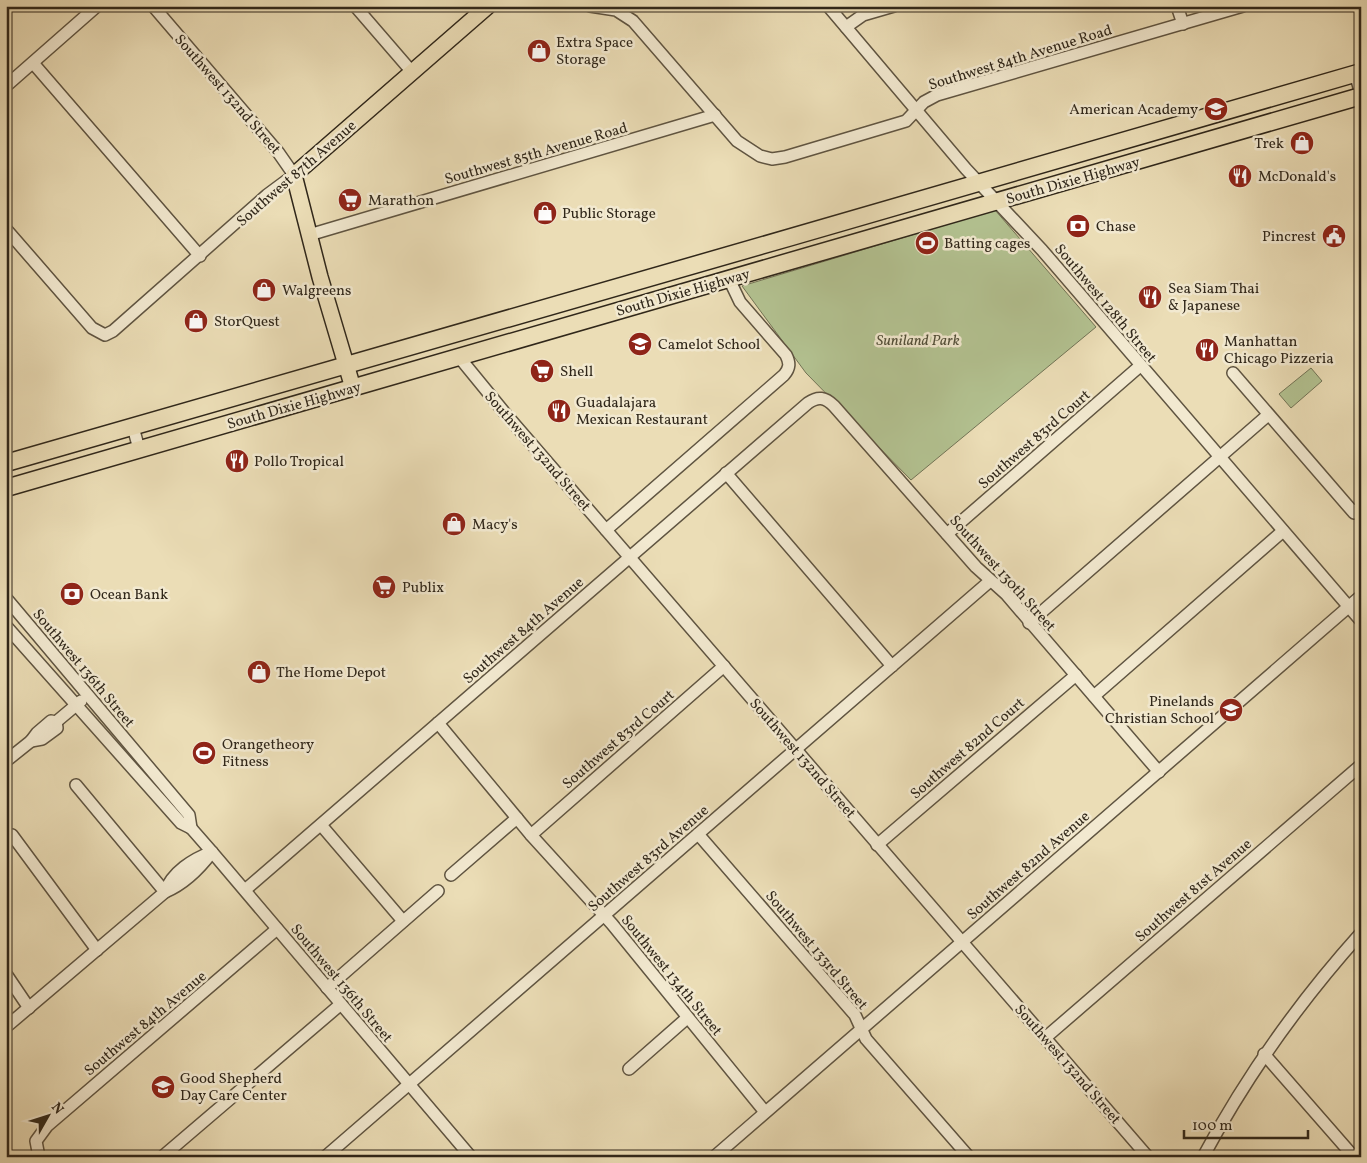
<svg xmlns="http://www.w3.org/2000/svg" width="1367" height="1163" font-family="Vollkorn,serif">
  <rect width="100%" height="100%" fill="#ebddb6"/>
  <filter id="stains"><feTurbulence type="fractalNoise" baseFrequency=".004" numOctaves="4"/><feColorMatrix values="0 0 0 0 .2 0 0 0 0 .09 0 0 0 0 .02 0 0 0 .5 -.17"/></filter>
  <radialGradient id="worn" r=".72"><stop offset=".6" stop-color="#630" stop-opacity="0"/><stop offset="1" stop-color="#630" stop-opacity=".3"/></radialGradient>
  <g fill="#b3c291" stroke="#727456">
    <polygon points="995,210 1096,327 911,480 806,373 742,286"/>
    <polygon points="1311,368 1322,381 1291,408 1279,394"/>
  </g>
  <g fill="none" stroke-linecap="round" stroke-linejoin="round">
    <g stroke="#5f5441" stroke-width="14">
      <g id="minor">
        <polyline points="355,6 412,72"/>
        <polyline points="590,6 616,10 633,21 737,141 760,156 772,159 785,157 906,121 924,102 937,95 1243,6"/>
        <polyline points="828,6 966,169 1042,250 1361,621"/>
        <polyline points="1177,6 1183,24"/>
        <polyline points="846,27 863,15 894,6"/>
        <polyline points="33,63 200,256"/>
        <polyline points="1355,73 1361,94"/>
        <polyline points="6,86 97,6"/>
        <polyline points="6,229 92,328 105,335 113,331 267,195 294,175 278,152 153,6"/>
        <polyline points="309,235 715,115"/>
        <polyline points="459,357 504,412 1148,1157"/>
        <polyline points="1233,373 1354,513 1361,507"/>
        <polyline points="133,427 139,449"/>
        <polyline points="726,473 892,666"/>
        <path d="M606,530L784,375C790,368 790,363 786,355L740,302L729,279"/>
        <polyline points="947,534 1140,366"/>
        <polyline points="6,598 189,815 191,828"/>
        <polyline points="1029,623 1268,415"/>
        <polyline points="6,626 181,823 191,828 212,852 471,1157"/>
        <polyline points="1094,696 1283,531"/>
        <polyline points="438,723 531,835 612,924 765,1112"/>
        <polyline points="31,741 42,739 57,728 56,722"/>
        <polyline points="6,761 31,741 37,733 51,721 56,722 81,701"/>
        <polyline points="321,825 403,921"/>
        <polyline points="698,834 855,1015 866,1039 969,1157"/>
        <polyline points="12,835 97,950"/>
        <polyline points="531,835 724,666"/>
        <polyline points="877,845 1076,675"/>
        <path d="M212,852C200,868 184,884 165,892C172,872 193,859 212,852Z"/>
        <polyline points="451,875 517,818"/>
        <path d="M245,890L808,403C818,396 825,397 834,406L976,567L1006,594L1159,772"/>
        <polyline points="6,974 29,1008"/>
        <polyline points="327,988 438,891"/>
        <polyline points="6,1027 165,892 76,785"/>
        <polyline points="1045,1038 1361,765"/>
        <polyline points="1264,1054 1354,1157"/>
        <polyline points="629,1069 687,1018"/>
        <polyline points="39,1157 36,1141 47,1126 277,929"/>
        <polyline points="162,1157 341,1004"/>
        <polyline points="325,1157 990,581"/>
        <polyline points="714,1157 1361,596"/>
        <path d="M1203,1157C1247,1075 1299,1002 1361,933"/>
      </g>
    </g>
    <g stroke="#30271a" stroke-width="18">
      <polyline id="major" points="353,388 320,277 294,175 488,6"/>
    </g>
    <g stroke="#30271a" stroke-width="19">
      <g id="highway">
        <path d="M6,463C459,335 909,202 1361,72"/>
        <polyline points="6,488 1361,96"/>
      </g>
    </g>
    <use href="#minor" stroke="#f2e9d0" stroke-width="11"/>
    <use href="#major" stroke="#ebddb6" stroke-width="15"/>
    <use href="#highway" stroke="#ebddb6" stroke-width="16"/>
  </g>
  <defs>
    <g id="shop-disc" transform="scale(1.25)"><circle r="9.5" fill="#8f2418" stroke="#f2e9d0"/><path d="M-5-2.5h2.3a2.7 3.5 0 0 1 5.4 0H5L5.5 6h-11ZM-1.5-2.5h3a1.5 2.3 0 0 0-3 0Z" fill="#fff"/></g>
    <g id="school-disc" transform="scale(1.25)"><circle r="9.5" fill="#8f2418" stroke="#f2e9d0"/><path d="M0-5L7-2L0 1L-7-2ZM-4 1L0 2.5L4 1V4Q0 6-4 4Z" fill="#fff"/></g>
    <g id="restaurant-disc" transform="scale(1.25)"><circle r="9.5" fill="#8f2418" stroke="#f2e9d0"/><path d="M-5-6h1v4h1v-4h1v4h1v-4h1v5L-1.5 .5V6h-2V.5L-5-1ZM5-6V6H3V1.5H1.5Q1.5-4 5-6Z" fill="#fff"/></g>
    <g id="supermarket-disc" transform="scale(1.25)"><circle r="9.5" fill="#8f2418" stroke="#f2e9d0"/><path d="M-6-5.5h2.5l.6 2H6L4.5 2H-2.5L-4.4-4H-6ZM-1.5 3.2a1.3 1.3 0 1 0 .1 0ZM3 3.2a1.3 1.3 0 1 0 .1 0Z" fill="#fff"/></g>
    <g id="bank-disc" transform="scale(1.25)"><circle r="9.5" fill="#8f2418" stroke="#f2e9d0"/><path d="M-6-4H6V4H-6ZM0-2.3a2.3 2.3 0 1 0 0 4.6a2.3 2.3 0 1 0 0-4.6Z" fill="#fff"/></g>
    <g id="civic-disc" transform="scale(1.25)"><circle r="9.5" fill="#8f2418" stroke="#f2e9d0"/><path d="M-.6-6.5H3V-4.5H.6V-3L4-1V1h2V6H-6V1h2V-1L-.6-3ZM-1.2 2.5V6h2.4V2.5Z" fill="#fff"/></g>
    <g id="stadium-disc" transform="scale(1.25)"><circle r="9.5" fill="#8f2418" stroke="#f2e9d0"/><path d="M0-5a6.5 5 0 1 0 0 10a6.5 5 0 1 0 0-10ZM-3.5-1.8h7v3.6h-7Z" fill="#fff"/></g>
  </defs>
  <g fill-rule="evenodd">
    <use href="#shop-disc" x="539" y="51"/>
    <use href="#school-disc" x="1216" y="109"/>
    <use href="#shop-disc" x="1302" y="143"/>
    <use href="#restaurant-disc" x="1240" y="176"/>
    <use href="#supermarket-disc" x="350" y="200"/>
    <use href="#shop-disc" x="545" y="213"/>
    <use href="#bank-disc" x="1078" y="226"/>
    <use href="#civic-disc" x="1334" y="236"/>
    <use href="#stadium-disc" x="927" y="243"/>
    <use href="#shop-disc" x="264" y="290"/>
    <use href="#restaurant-disc" x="1150" y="297"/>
    <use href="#shop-disc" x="196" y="321"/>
    <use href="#school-disc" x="640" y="344"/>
    <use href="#restaurant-disc" x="1207" y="350"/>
    <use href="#supermarket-disc" x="542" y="371"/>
    <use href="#restaurant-disc" x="559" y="411"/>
    <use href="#restaurant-disc" x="237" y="461"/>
    <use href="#shop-disc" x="454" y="524"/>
    <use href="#supermarket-disc" x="384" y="587"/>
    <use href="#bank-disc" x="72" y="594"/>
    <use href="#shop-disc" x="259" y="672"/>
    <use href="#school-disc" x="1231" y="710"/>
    <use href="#stadium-disc" x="204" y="753"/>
    <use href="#school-disc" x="163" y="1087"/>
  </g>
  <g text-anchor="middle" stroke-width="5" stroke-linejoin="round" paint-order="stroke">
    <g font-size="15" fill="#30271a" stroke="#f2e9d0" text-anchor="start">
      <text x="556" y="47">Extra Space<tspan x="556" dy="17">Storage</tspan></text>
      <text x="1198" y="114" text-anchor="end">American Academy</text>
      <text x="1284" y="148" text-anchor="end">Trek</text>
      <text x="1258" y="181">McDonald's</text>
      <text x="368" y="205">Marathon</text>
      <text x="562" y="218">Public Storage</text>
      <text x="1096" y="231">Chase</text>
      <text x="1316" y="241" text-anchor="end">Pincrest</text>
      <text x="944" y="248">Batting cages</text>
      <text x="1168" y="293">Sea Siam Thai<tspan x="1168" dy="17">&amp; Japanese</tspan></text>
      <text x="282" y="295">Walgreens</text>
      <text x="214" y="326">StorQuest</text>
      <text x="1224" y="346">Manhattan<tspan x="1224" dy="17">Chicago Pizzeria</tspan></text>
      <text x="658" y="349">Camelot School</text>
      <text x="560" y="376">Shell</text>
      <text x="576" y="407">Guadalajara<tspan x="576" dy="17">Mexican Restaurant</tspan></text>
      <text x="254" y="466">Pollo Tropical</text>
      <text x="472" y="529">Macy's</text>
      <text x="402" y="592">Publix</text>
      <text x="90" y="599">Ocean Bank</text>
      <text x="276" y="677">The Home Depot</text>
      <text x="1214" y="706" text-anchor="end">Pinelands<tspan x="1214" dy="17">Christian School</tspan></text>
      <text x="222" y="749">Orangetheory<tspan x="222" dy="17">Fitness</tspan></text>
      <text x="180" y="1083">Good Shepherd<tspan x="180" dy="17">Day Care Center</tspan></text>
    </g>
    <g font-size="15" fill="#30271a" stroke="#f2e9d0">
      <text transform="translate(1020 57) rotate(-17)" y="5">Southwest 84th Avenue Road</text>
      <text transform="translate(228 94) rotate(49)" y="5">Southwest 132nd Street</text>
      <text transform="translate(536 153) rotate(-16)" y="5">Southwest 85th Avenue Road</text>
      <text transform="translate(296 173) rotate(-41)" y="5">Southwest 87th Avenue</text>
      <text transform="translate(1073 180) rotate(-16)" y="5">South Dixie Highway</text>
      <text transform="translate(683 292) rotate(-16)" y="5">South Dixie Highway</text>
      <text transform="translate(1106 303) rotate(50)" y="5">Southwest 128th Street</text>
      <text transform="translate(294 405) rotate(-16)" y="5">South Dixie Highway</text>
      <text transform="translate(1034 439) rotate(-41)" y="5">Southwest 83rd Court</text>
      <text transform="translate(538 451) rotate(49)" y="5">Southwest 132nd Street</text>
      <text transform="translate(1003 573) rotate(48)" y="5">Southwest 130th Street</text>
      <text transform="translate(523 630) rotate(-41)" y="5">Southwest 84th Avenue</text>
      <text transform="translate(84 668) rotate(50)" y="5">Southwest 136th Street</text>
      <text transform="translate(618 739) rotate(-41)" y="5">Southwest 83rd Court</text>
      <text transform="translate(967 748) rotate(-41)" y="5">Southwest 82nd Court</text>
      <text transform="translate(803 758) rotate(49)" y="5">Southwest 132nd Street</text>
      <text transform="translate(648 858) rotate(-41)" y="5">Southwest 83rd Avenue</text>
      <text transform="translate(1028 865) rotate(-41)" y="5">Southwest 82nd Avenue</text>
      <text transform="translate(1193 890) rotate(-41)" y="5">Southwest 81st Avenue</text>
      <text transform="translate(817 950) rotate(50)" y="5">Southwest 133rd Street</text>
      <text transform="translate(672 975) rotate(51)" y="5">Southwest 134th Street</text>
      <text transform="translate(342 983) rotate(50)" y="5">Southwest 136th Street</text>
      <text transform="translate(145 1023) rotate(-40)" y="5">Southwest 84th Avenue</text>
      <text transform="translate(1068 1064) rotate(49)" y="5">Southwest 132nd Street</text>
    </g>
    <g font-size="15" font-style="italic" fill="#514e38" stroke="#f2e9d0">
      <text x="918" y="345">Suniland Park</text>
    </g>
  </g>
  <rect width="1367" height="1163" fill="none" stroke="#ebddb6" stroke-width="25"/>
  <rect x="8" y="8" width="1352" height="1148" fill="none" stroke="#30271a" stroke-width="2.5"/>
  <rect x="12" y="12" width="1342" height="1138" fill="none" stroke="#30271a"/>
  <g transform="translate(48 1116) rotate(51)" stroke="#f2e9d0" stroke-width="4" paint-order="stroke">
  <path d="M0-4L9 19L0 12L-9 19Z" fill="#30271a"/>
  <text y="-8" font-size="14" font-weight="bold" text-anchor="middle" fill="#30271a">N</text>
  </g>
  <path d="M1184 1130v8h124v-8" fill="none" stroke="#30271a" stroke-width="2.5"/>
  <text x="1192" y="1130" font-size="15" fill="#30271a" stroke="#f2e9d0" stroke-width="4" paint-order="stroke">100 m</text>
  <rect width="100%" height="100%" filter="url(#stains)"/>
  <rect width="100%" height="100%" fill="url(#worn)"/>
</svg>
